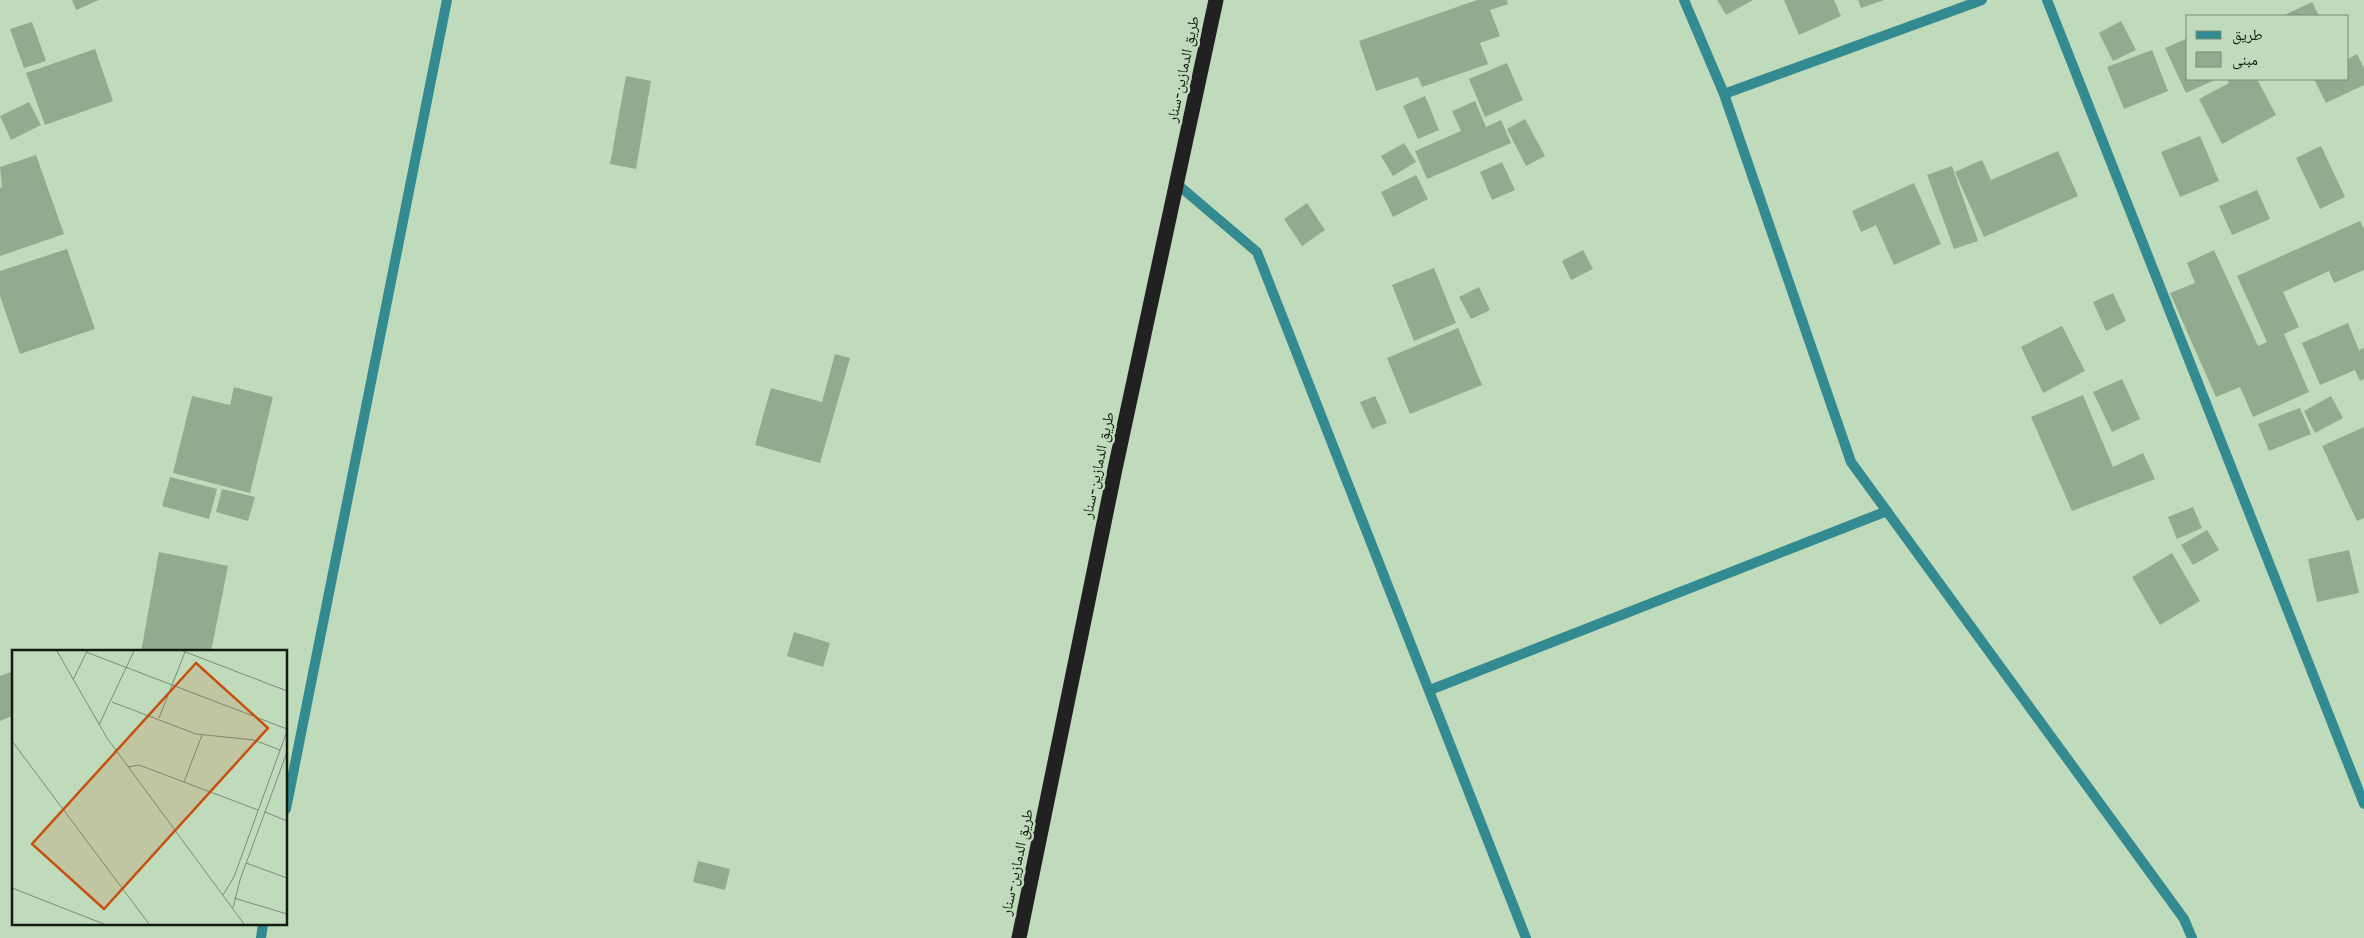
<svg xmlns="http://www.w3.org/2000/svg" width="2364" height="938" font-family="Cabin,'Noto Naskh Arabic',sans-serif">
  <rect width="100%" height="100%" fill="#bfdbbc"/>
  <g fill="#91ab8e">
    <polygon points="72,0 99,0 76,10"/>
    <polygon points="1477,0 1507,0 1508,4 1490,10 1500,36 1480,43 1488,64 1422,87 1418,77 1376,91 1359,41"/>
    <polygon points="1717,0 1753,0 1726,15"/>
    <polygon points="1784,0 1834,0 1841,16 1799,35"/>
    <polygon points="1858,0 1884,0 1861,8"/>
    <polygon points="2312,2 2319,16 2282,16"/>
    <polygon points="2121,21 2136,50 2113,61 2099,33"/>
    <polygon points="32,22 46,61 24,68 10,29"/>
    <polygon points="2188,38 2188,79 2217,79 2186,93 2165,48"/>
    <polygon points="95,49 113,101 45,125 26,73"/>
    <polygon points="2152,50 2168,91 2124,109 2107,67"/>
    <polygon points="2357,54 2364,68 2364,85 2326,103 2314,79 2348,79 2348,59"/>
    <polygon points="1507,63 1523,100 1485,117 1469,79"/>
    <polygon points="626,76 651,81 636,169 610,164"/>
    <polygon points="2227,79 2257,79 2276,115 2222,144 2199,99 2229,83"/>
    <polygon points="1425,96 1439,130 1418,139 1403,106"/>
    <polygon points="1475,101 1486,127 1501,120 1511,143 1427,179 1415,151 1461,131 1452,111"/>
    <polygon points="29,102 41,125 11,140 0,116"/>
    <polygon points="1525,119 1545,156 1526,166 1507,129"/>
    <polygon points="2200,136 2219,181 2180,197 2161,152"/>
    <polygon points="1404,143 1416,162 1393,176 1381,156"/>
    <polygon points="2321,146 2345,197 2320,209 2296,158"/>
    <polygon points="2058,151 2078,196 1984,237 1955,172 1982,160 1991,180"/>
    <polygon points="36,155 64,234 0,256 0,188 2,187 0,167"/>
    <polygon points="1502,162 1515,190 1492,200 1480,172"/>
    <polygon points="1952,166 1978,241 1954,249 1927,175"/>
    <polygon points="1416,175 1428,199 1393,217 1381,192"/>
    <polygon points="1914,183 1941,244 1894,265 1876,225 1861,232 1852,211"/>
    <polygon points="2257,190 2270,219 2232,235 2219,206"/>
    <polygon points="1307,203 1325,230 1302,246 1284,219"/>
    <polygon points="2360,221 2364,229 2364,270 2334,283 2329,271 2283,292 2299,327 2284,334 2309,392 2253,417 2240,387 2216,397 2170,293 2195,283 2187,263 2214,250 2258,346 2267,342 2237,276"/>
    <polygon points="67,249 95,329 20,354 0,296 0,271"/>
    <polygon points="1583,250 1593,269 1571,280 1562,261"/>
    <polygon points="1434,268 1456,323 1414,341 1392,285"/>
    <polygon points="1479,287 1490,310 1471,319 1459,297"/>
    <polygon points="2113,293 2126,321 2106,331 2093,302"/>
    <polygon points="2348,323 2359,350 2364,348 2364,379 2360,381 2355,370 2320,385 2302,343"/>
    <polygon points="2062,326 2085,371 2043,393 2021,347"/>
    <polygon points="1458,328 1482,385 1410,414 1387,358"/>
    <polygon points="835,354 850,358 820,463 755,445 771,388 822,402"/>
    <polygon points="2122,379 2140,419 2112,432 2093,392"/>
    <polygon points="234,387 273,397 250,493 173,473 192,396 230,405"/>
    <polygon points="2083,395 2113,467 2143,453 2155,479 2072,511 2031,417"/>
    <polygon points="1375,396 1387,423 1372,429 1360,402"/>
    <polygon points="2331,396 2343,418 2315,433 2304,411"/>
    <polygon points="2300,408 2311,434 2269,451 2258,424"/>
    <polygon points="2364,427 2364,518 2357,521 2322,446"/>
    <polygon points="170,477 217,489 209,519 162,506"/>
    <polygon points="222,489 255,497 248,521 216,512"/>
    <polygon points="2193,507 2202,528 2177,539 2168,517"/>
    <polygon points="2207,530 2219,550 2193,565 2181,545"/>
    <polygon points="2349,550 2359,593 2317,602 2308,559"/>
    <polygon points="159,552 228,566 211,652 141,652"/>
    <polygon points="2172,553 2200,601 2160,625 2132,577"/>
    <polygon points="794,632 830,643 823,667 787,656"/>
    <polygon points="14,671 14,715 0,721 0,676"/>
    <polygon points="698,861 730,869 725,890 693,882"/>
  </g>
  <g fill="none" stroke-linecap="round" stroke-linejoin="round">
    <g stroke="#338a91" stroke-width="10">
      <polyline points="1684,0 1724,94 1851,462 2184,919 2192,938"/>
      <polyline points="2047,0 2364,804"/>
      <polyline points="1724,94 1982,0"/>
      <polyline points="1177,184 1257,252 1526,938"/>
      <polyline points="1430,690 1887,511"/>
      <polyline points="286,809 447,0"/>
      <polyline points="261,938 263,924"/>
    </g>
    <polyline stroke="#212121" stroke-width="15" points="1019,938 1115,469 1216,0"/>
  </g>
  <g text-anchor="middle" stroke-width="5" stroke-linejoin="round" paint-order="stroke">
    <g font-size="15" fill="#111b10" stroke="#bfdbbc">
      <text transform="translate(1183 69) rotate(-78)" y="5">طريق الدمازين-سنار</text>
      <text transform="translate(1098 465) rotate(-78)" y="5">طريق الدمازين-سنار</text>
      <text transform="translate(1017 862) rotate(-78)" y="5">طريق الدمازين-سنار</text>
    </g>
  </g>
  <g transform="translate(12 650)">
    <rect width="275" height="275" fill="#bfdbbc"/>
    <path fill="none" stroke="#798e77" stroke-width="1" d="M45,1L95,88L232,274M171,1L275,41M74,2L275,79M61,30L75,1M100,52L184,84L242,90L268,100M147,68L173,2M87,75L122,1M0,91L137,274M116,117L127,115L246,160M172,132L190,85M253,162L275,171M234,213L275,228M0,238L92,274M211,245L222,227L275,81M222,248L275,264M221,258L228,230L275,102"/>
    <path fill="#c8500d" fill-opacity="0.15" stroke="#c8500d" stroke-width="2.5" d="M184,13L256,78L92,259L20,194Z"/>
    <rect width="275" height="275" fill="none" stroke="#111b10" stroke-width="2.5"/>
  </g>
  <rect x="2186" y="15" width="162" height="65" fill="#bfdbbc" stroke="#798e77"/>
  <rect x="2196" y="31" width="25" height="8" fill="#338a91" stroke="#798e77"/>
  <text x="2232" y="40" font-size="15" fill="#111b10">طريق</text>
  <rect x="2196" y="52" width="25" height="15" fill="#91ab8e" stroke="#798e77"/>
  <text x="2232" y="65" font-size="15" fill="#111b10">مبنى</text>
</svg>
